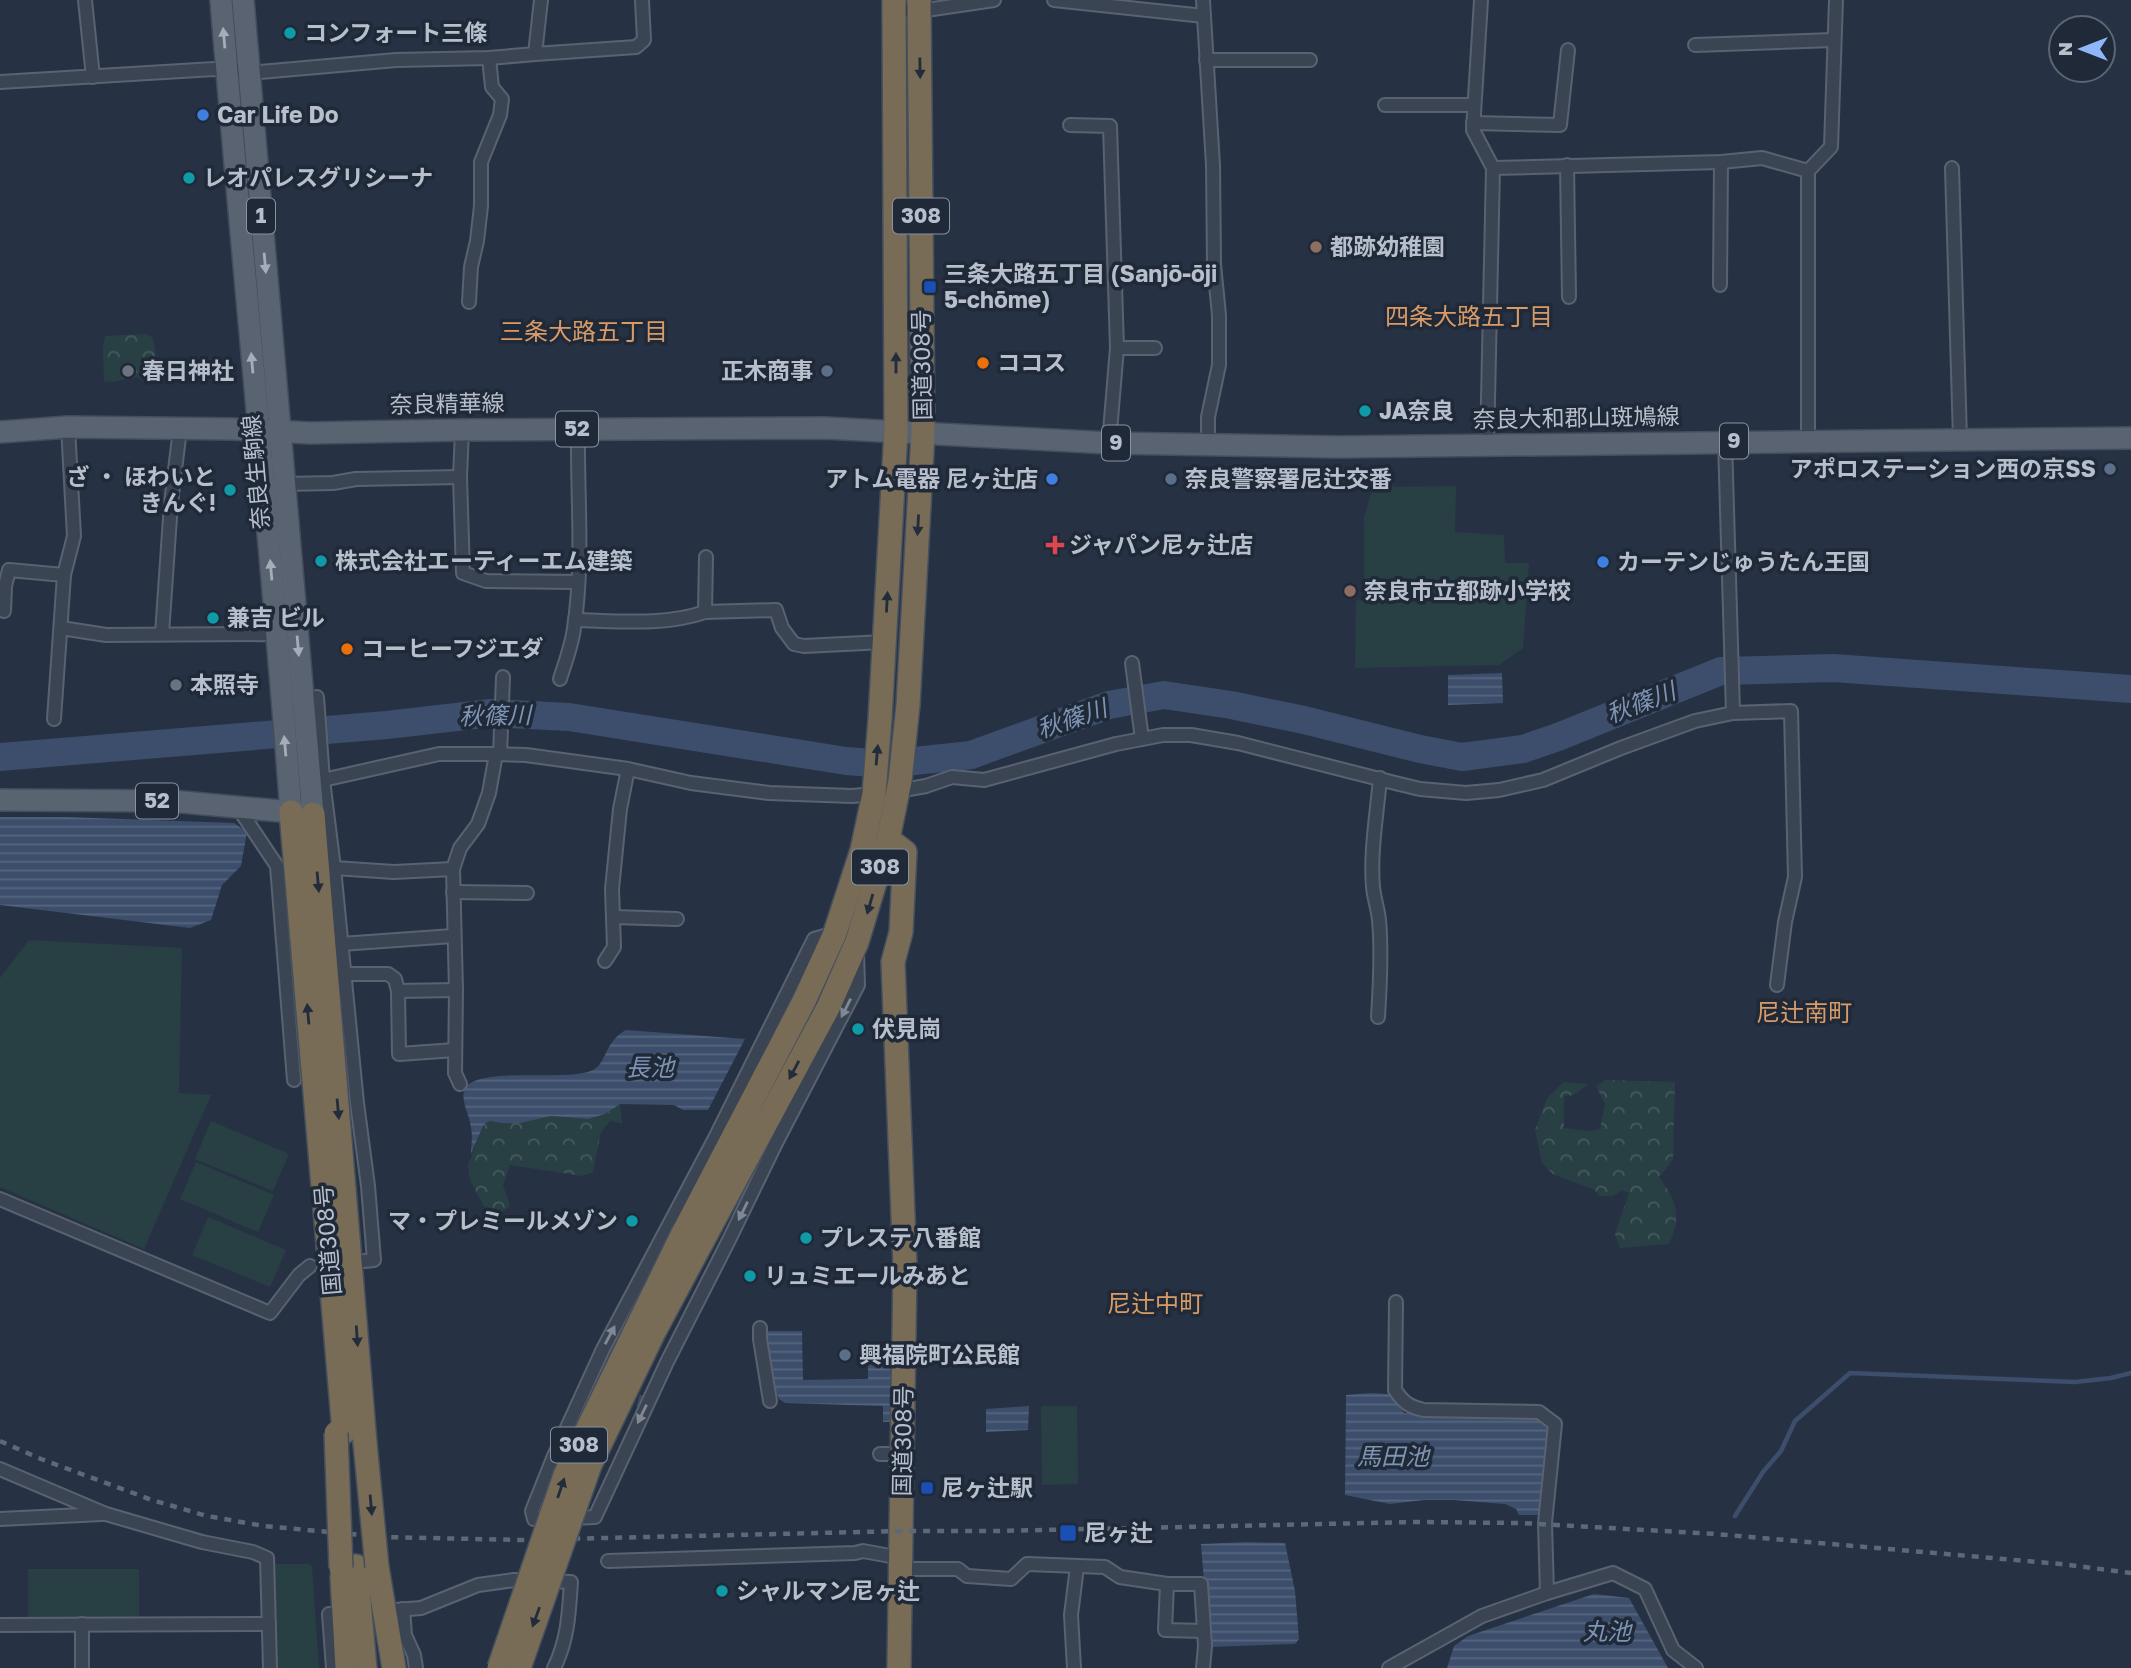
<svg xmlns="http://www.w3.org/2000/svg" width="2131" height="1668" font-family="'Golos Text','Noto Sans JP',sans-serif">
  <defs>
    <pattern id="forest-crowns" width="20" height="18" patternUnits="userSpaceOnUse" patternTransform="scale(1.75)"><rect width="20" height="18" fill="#284044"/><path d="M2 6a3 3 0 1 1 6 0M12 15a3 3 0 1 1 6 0" fill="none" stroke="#455a5e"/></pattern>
    <pattern id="water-rules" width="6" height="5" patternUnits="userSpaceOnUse" patternTransform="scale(1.75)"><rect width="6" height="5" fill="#3c4e6b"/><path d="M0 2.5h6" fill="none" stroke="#56667f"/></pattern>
  </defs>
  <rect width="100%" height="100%" fill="#263243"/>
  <g fill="#284044">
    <polygon points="1456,486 1455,532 1504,535 1505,563 1529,563 1523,648 1499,665 1355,668 1356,601 1364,599 1364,518 1373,487"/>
    <polygon points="29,940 182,948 179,1093 211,1095 144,1249 0,1187 0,978"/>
    <polygon points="211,1121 289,1154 273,1191 195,1159"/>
    <polygon points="196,1162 274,1195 258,1232 180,1199"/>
    <polygon points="208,1217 286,1250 270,1287 192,1255"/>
    <polygon points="1041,1406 1077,1406 1078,1484 1042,1485"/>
    <polygon points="275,1564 310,1564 312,1567 319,1668 275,1668"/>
    <rect x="28" y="1569" width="111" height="48"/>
  </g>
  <g fill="url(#forest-crowns)">
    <polygon points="146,334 153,338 156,358 155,380 147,383 137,377 112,382 104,381 103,349 105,336"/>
    <path d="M1605,1080L1675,1082L1673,1160L1659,1177C1677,1202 1682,1216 1669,1244L1620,1248L1615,1234L1629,1193L1622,1190L1613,1196H1599L1595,1190L1553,1174L1542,1163L1535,1130L1547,1098L1564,1082L1588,1084L1574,1095L1564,1096V1128L1589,1131L1600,1129L1605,1104L1596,1086Z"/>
    <polygon points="620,1104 622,1123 610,1121 601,1132 593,1172 582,1176 510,1165 503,1185 510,1206 503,1211 497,1223 487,1212 470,1180 468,1165 484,1124 490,1121 502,1123 551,1116 588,1119 605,1114"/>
  </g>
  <g fill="url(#water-rules)">
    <polygon points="1502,673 1503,703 1448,705 1448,675"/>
    <polygon points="0,817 66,817 234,823 247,832 241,866 222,885 211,920 190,928 0,905"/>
    <path d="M626,1030L745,1039L708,1110H683L674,1105L620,1104L605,1114L588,1119L551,1116L520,1123H502L490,1121L484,1124L471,1154C471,1146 473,1136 471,1128C470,1116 461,1102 464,1091C472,1064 569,1083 593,1070C607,1063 604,1042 626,1030Z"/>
    <polygon points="766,1331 802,1331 803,1380 868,1379 868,1363 891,1363 890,1422 883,1422 883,1406 785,1403 779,1399 776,1391"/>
    <polygon points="1371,1393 1389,1394 1404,1413 1464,1418 1537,1418 1551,1431 1540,1515 1519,1515 1516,1509 1505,1504 1454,1500 1424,1500 1390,1504 1345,1495 1346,1395"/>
    <polygon points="1029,1406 1028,1430 986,1432 986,1409"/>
    <polygon points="1247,1542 1285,1543 1295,1591 1299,1639 1295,1644 1209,1647 1201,1544"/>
    <polygon points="1594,1594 1629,1598 1668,1668 1447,1668 1454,1646 1468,1636"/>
  </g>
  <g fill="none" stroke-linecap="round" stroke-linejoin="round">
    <polyline stroke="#3c4e6b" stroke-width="4.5" points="1735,1516 1763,1472 1781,1451 1795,1421 1850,1373 2075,1382 2111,1378 2131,1373"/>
    <polyline stroke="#3c4e6b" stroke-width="28" points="0,757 387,725 491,713 569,717 846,761 886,764 971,755 1109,705 1164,695 1231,705 1304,720 1420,749 1462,757 1523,749 1558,737 1721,671 1833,668 2131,689"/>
    <polyline stroke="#3c4758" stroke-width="12" stroke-dasharray="12 6" stroke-linecap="butt" points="586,1386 647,1403"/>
    <g stroke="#596270" stroke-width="16">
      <g id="street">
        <polyline points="85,0 93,77"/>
        <polyline points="1054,0 1204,16"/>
        <polyline points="1203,0 1213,165 1214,264 1219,315 1219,365 1208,417 1208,444"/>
        <polyline points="1481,0 1473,130 1493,168 1487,446"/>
        <polyline points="894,9 919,11 994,0"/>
        <polyline points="1695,45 1833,40"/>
        <polyline points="535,54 636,47 644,40 642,0"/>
        <polyline points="1206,60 1310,60"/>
        <polyline points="0,82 214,69 260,72 396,60 489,58 535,54 541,0"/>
        <polyline points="1385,105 1474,105"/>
        <polyline points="1473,123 1560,125 1568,50"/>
        <polyline points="1070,125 1110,126 1117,348 1109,443"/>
        <polyline points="1567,165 1569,297"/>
        <polyline points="1493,168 1721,162 1762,158 1808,171"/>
        <polyline points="1952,168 1960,439"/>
        <polyline points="1720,285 1721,162"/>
        <polyline points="469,302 471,267 477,241 481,206 481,162 500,115 502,99 492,87 489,58"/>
        <polyline points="1117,348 1155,348"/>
        <polyline points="462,430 460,477 463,573 486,581 578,582"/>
        <polyline points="1808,440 1808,171 1831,147 1836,0"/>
        <polyline points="1725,441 1733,713"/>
        <polyline points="283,484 333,483 356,479 460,477"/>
        <polyline points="706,557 705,612 776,610 782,628 794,644 804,646 884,642"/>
        <polyline points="4,611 5,586 9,570 64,575"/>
        <path d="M575,620C618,621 665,626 705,612"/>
        <polyline points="61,628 106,635 277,634"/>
        <polyline points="162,634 171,503 180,429"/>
        <polyline points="1132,663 1142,739"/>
        <path d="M560,679C565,663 572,645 574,628C584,562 577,495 578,429"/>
        <polyline points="317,697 323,780 439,754 496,754 526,755 628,769 691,783 769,793 852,796 886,793 926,786 952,777 984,780 1116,744 1163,735 1191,735 1238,743 1395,783 1420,789 1466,793 1499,790 1543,780 1621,748 1695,721 1733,713 1791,711 1795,877 1785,922 1777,985"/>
        <polyline points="54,719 64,575 74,536 68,427"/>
        <polyline points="500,754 503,677"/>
        <polyline points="323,780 334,868 357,1103 368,1186 374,1260 364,1261"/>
        <polyline points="237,806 277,866 294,1080"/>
        <polyline points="334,868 394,872 453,869"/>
        <polyline points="453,892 527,893"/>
        <polyline points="614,917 677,919"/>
        <polyline points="341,944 453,936"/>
        <polyline points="605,961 614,947 612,889 620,809 628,769"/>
        <polyline points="344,974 388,974 395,979 398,991"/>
        <path d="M1378,1017C1380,986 1382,951 1379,920C1378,909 1374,898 1373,887C1370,852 1377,814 1380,778"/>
        <polyline points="455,1050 399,1054 398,991 456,990"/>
        <polyline points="460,1084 455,1073 456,990 453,869 460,848 478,824 489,793 496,754"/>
        <polyline points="0,1199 270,1313 299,1275 310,1266"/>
        <path d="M1396,1302L1395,1390C1403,1402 1409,1407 1424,1410L1539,1412L1555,1424L1545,1523L1547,1593"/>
        <polyline points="760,1328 760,1339 770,1401"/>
        <polyline points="880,1454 903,1454"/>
        <polyline points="0,1469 106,1514 202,1542 253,1552 267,1558 270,1668"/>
        <polyline points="552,1518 534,1519 532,1511 554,1456 603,1349 715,1138 814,939 835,933"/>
        <polyline points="570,1518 595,1517 667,1362 729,1240 776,1143 858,985 857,953"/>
        <polyline points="0,1519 102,1514"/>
        <polyline points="608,1561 855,1553 863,1551 901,1558"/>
        <polyline points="901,1569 958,1569 967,1576 1011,1579 1027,1564 1105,1567 1120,1577 1167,1584 1201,1584 1205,1646 1203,1668"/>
        <polyline points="1167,1584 1165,1630 1204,1631"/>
        <polyline points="403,1609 405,1635 414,1655 416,1668"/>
        <path d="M396,1610L421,1608L478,1585L514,1580L571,1582C569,1612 568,1640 554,1668"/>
        <polyline points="82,1624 82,1668"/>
        <polyline points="0,1625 269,1624"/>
        <polyline points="333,1668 329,1614 333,1614"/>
        <polyline points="1074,1668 1071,1615 1077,1567"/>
        <polyline points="1389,1668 1482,1616 1547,1593 1613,1573 1645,1589 1673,1650 1696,1668"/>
      </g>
    </g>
    <g stroke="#444d5c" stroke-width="24">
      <g id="primary">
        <path d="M221,0C243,271 271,541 291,812"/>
        <polyline points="0,432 68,427 233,429 310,433 462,430 825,428 1109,443 1337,447 2131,438"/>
        <polyline points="0,800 171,801 313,814 243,0"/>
      </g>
    </g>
    <g stroke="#454f5d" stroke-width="26">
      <g id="highway">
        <polyline points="291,812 344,1432"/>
        <polyline points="313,814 365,1443"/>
        <polyline points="888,839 905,852 901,932 893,962 905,1266 899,1668"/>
        <polyline points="684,1231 804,1001 835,933 862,850 874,794 880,719 896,431 894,0"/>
        <polyline points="702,1242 828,1008 857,942 888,839 900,781 908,705 923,433 919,0"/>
        <polyline points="356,1566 365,1668"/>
        <polyline points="377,1567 394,1668"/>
        <polyline points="342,1577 347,1668"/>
      </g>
    </g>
    <use href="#street" stroke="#3b4452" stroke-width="12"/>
    <use href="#primary" stroke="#596372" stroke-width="21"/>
    <use href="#highway" stroke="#786c57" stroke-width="23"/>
    <polyline stroke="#5d6879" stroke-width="4.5" stroke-dasharray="7 7" stroke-linecap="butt" points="0,1441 41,1459 152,1500 207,1516 264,1526 383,1537 521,1540 902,1531 995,1531 1416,1522 1521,1523 1716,1534 2061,1564 2131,1573"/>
    <g stroke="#454f5d" stroke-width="26" stroke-linecap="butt">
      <g id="highway-bridge">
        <polyline points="336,1433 341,1568"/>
        <polyline points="365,1443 377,1567"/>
        <polyline points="499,1668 565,1475 684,1231"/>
        <polyline points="519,1668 590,1465 654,1332 702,1242"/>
      </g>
    </g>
    <use href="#highway-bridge" stroke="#786c57" stroke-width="23"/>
  </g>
  <defs><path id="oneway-solid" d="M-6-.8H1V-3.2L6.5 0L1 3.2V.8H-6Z" transform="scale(1.75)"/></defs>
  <g fill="#a5adba">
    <use href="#oneway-solid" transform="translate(224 38) rotate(-95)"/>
    <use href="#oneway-solid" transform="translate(265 263) rotate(85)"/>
    <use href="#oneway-solid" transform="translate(252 363) rotate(-95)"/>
    <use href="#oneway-solid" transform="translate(271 570) rotate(-95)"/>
    <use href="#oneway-solid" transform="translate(298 646) rotate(85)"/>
    <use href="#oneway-solid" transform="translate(285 746) rotate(-95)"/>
  </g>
  <g fill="#232c3a">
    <use href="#oneway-solid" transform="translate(920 68) rotate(89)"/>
    <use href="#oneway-solid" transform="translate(896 363) rotate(-90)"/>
    <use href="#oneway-solid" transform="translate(918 525) rotate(93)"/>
    <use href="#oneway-solid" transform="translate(887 602) rotate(-87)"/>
    <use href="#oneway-solid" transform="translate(877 755) rotate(-85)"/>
    <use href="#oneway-solid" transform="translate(318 882) rotate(85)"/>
    <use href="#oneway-solid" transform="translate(870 904) rotate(106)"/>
    <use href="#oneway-solid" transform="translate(308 1014) rotate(-95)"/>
    <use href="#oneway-solid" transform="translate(794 1070) rotate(118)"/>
    <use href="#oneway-solid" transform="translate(338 1109) rotate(85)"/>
    <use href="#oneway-solid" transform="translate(357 1336) rotate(86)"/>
    <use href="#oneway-solid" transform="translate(561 1488) rotate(-71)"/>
    <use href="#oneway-solid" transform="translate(371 1505) rotate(85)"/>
    <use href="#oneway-solid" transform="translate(536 1617) rotate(110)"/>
  </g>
  <g fill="#808895">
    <use href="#oneway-solid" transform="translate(846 1008) rotate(117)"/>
    <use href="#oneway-solid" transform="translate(743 1211) rotate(116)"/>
    <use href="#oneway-solid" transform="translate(610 1335) rotate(-62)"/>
    <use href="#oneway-solid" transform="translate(642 1414) rotate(116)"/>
  </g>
  <g fill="#0f9aa8" stroke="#1f2938" stroke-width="2.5">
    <circle cx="290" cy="33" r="7"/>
    <circle cx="189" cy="178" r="7"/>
    <circle cx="1365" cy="411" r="7"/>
    <circle cx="230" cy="490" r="7"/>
    <circle cx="321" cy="561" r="7"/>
    <circle cx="213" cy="618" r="7"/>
    <circle cx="858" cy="1029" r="7"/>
    <circle cx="632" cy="1221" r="7"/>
    <circle cx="806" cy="1238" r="7"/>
    <circle cx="750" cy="1276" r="7"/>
    <circle cx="722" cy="1591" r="7"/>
  </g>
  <g fill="#3f7fe0" stroke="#1f2938" stroke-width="2.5">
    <circle cx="203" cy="115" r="7"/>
    <circle cx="1052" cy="479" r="7"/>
    <circle cx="1603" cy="562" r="7"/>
  </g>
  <g fill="#8d6e63" stroke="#1f2938" stroke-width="2.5">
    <circle cx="1316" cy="247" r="7"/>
    <circle cx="1350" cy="591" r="7"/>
  </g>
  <g fill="#1a4fb4" stroke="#1f2938" stroke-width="2.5">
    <rect x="923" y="280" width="14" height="14" rx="3.5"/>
    <rect x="920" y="1481" width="14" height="14" rx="3.5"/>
    <rect x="1059" y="1524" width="18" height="18" rx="3.5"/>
  </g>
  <g fill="#e8710a" stroke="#1f2938" stroke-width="2.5">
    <circle cx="983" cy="363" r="7"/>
    <circle cx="347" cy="649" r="7"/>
  </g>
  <g fill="#6b7280" stroke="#1f2938" stroke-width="2.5">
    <circle cx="128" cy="371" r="7"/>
    <circle cx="176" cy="685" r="7"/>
  </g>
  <g fill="#5c6f8a" stroke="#1f2938" stroke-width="2.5">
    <circle cx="827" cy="371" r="7"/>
    <circle cx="2110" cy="469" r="7"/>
    <circle cx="1171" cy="479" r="7"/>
    <circle cx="845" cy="1355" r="7"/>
  </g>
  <path fill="#e0444e" stroke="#1f2938" stroke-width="2.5" d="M1051.5 534.5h7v7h7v7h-7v7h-7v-7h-7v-7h7z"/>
  <g text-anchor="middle" stroke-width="7" stroke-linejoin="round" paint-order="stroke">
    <g fill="#1f2938" stroke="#8a92a0" stroke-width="2">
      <rect x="247" y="198.5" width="28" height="35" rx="5"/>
      <rect x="893" y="198.5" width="56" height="35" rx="5"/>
      <rect x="556" y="411.5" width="42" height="35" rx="5"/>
      <rect x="1720" y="423.5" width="28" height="35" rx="5"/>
      <rect x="1102" y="425.5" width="28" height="35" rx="5"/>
      <rect x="136" y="783.5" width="42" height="35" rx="5"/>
      <rect x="852" y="849.5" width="56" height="35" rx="5"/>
      <rect x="551" y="1427.5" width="56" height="35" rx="5"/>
    </g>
    <g font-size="21" font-weight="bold" fill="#b8bfcc">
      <text x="261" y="223">1</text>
      <text x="921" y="223">308</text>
      <text x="577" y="436">52</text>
      <text x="1734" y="448">9</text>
      <text x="1116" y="450">9</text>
      <text x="157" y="808">52</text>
      <text x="880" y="874">308</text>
      <text x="579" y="1452">308</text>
    </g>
    <g font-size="23" font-weight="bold" fill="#b8bfcc" stroke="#1f2938" text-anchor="start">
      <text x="304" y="41">コンフォート三條</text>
      <text x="217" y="123">Car Life Do</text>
      <text x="203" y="186">レオパレスグリシーナ</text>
      <text x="1330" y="255">都跡幼稚園</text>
      <text x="944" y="282">三条大路五丁目 (Sanjō-ōji<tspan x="944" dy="26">5-chōme)</tspan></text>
      <text x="997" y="371">ココス</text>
      <text x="142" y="379">春日神社</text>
      <text x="813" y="379" text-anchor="end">正木商事</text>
      <text x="1379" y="419">JA奈良</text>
      <text x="2096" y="477" text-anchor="end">アポロステーション西の京SS</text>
      <text x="216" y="485" text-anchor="end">ざ ・ ほわいと<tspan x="216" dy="26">きんぐ!</tspan></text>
      <text x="1038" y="487" text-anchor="end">アトム電器 尼ヶ辻店</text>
      <text x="1185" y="487">奈良警察署尼辻交番</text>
      <text x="1069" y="553">ジャパン尼ヶ辻店</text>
      <text x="335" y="569">株式会社エーティーエム建築</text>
      <text x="1617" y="570">カーテンじゅうたん王国</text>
      <text x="1364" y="599">奈良市立都跡小学校</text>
      <text x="227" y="626">兼吉 ビル</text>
      <text x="361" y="657">コーヒーフジエダ</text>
      <text x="190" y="693">本照寺</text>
      <text x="872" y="1037">伏見崗</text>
      <text x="618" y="1229" text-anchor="end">マ・プレミールメゾン</text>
      <text x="820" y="1246">プレステ八番館</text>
      <text x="764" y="1284">リュミエールみあと</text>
      <text x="859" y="1363">興福院町公民館</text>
      <text x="941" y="1496">尼ヶ辻駅</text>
      <text x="1084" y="1541">尼ヶ辻</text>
      <text x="736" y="1599">シャルマン尼ヶ辻</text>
    </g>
    <g font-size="23" fill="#b8bfcc" stroke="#1f2938">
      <text transform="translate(922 365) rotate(-91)" y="8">国道308号</text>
      <text transform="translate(447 404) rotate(-1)" y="8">奈良精華線</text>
      <text transform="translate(1576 418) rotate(-1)" y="8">奈良大和郡山斑鳩線</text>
      <text transform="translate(256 472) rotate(-95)" y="8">奈良生駒線</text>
      <text transform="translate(328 1240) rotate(-95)" y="8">国道308号</text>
      <text transform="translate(903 1441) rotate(-89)" y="8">国道308号</text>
    </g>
    <g font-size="24" fill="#d89b67" stroke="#1f2938">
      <text x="1469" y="325">四条大路五丁目</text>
      <text x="584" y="340">三条大路五丁目</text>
      <text x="1804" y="1021">尼辻南町</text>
      <text x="1155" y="1312">尼辻中町</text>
    </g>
    <g font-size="24" font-style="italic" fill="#7f94b3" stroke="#1f2938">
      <text transform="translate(1641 703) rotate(-21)" y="8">秋篠川</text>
      <text transform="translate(495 716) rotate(-1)" y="8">秋篠川</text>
      <text transform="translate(1072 719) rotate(-19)" y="8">秋篠川</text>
      <text x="650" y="1076">長池</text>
      <text x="1393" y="1465">馬田池</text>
      <text x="1607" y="1640">丸池</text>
    </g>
  </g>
  <g transform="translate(2082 49) rotate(270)"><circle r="33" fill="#1f2938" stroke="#5c6573" stroke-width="2"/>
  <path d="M0-5L12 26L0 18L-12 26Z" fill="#8fb6fa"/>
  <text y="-10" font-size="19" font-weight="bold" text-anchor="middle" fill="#b8bfcc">N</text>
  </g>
</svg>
